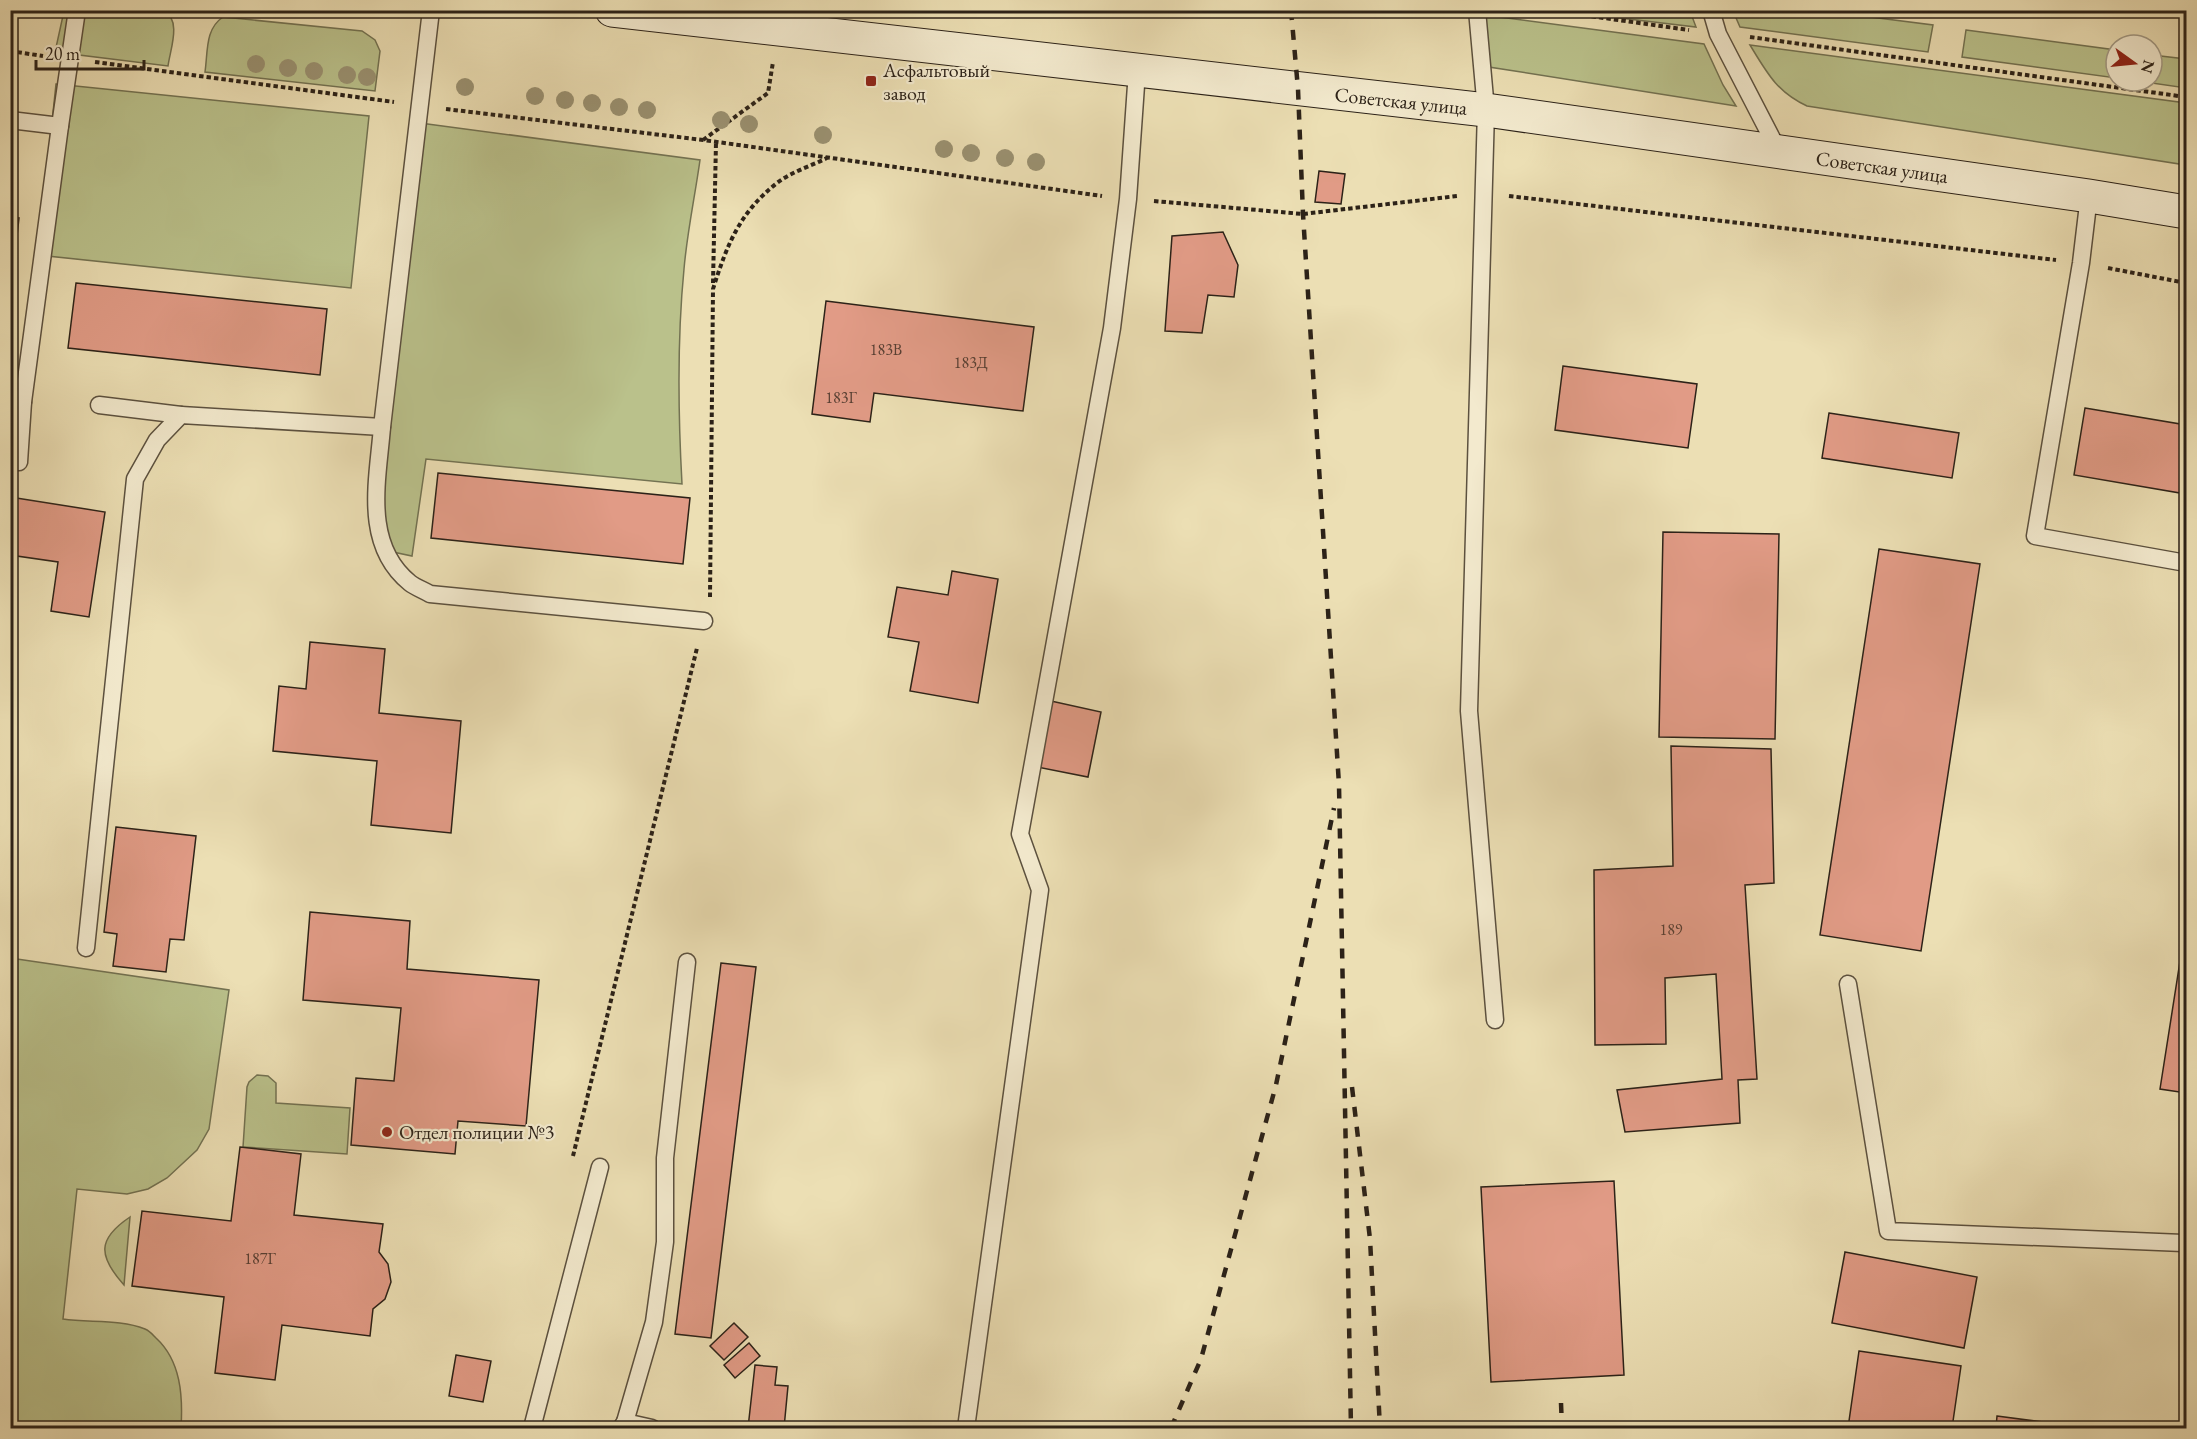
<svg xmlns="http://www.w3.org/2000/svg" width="2197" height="1439" font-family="'EB Garamond',serif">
  <rect width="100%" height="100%" fill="#ecdfb4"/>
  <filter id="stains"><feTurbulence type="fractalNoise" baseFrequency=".00333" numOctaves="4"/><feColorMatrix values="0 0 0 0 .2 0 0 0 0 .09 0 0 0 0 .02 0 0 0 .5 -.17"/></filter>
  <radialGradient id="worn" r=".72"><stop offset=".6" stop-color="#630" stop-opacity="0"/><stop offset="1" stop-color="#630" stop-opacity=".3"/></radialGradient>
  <g fill="#bac18b" stroke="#737252" stroke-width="1.5">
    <path d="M64,11H164C182,20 170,50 168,66L55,52Z"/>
    <polygon points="1561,11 1690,11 1696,27"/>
    <polygon points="1733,11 1823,11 1933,25 1928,52 1740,27"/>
    <polygon points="1484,15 1704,44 1723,85 1736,106 1489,67"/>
    <path d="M223,17L362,31L375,40L380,51L375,91L205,72C208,51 205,29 223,17Z"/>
    <polygon points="1966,30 2116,50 2116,78 1962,57"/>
    <path d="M1750,45L2186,103V165L1807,106C1777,92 1767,73 1750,45Z"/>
    <polygon points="2152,55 2186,59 2186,88 2138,81 2152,81"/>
    <polygon points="56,84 369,116 351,288 38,255"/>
    <path d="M420,123L700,160C695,196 687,233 684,269C677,340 678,412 682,484L426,459L412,556L379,549L374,537Z"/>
    <path d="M10,958L229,990L209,1129L197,1150L167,1178L148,1189L127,1194L77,1189L63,1319C89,1323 120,1319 145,1329C150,1331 153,1335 156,1338C181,1361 183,1396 181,1428H11Z"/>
    <polygon points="257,1075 268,1076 276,1083 276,1103 350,1108 347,1154 243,1147 247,1087 249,1082"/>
    <path d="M130,1217L124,1285C98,1256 97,1239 130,1217Z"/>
  </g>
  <g fill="#e19b86" stroke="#2c2218" stroke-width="1.5">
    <polygon points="1319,171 1345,174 1341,204 1315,202"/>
    <polygon points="10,217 19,218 11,288 10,288"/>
    <polygon points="1223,232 1238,265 1234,297 1208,295 1202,333 1165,331 1172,236"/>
    <polygon points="76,283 327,309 320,375 68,348"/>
    <polygon points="826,301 1034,327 1023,411 874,393 870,422 812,414"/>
    <polygon points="1563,366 1697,384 1688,448 1555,430"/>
    <polygon points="2085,408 2186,425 2186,494 2074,475"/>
    <polygon points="1829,413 1959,433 1952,478 1822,458"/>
    <polygon points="438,473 690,498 683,564 431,538"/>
    <polygon points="10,497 105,512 89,617 51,611 58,562 10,555"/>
    <polygon points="1663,532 1779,534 1775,739 1659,737"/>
    <polygon points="1879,549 1980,564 1921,951 1820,935"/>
    <polygon points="952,571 998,579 978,703 910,691 919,642 888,637 897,587 948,595"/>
    <polygon points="310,642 385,649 379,713 461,721 451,833 371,825 377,761 273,751 279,686 306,689"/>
    <polygon points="1051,701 1101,712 1088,777 1037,767"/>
    <polygon points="1671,746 1771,749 1774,883 1745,885 1757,1079 1738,1080 1740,1123 1625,1132 1617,1090 1722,1079 1716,974 1665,978 1666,1044 1595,1045 1594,870 1673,866"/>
    <polygon points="116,827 196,836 184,940 170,939 166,972 113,966 117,934 104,932"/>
    <polygon points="310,912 410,921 407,969 539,980 526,1126 458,1121 455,1154 351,1145 356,1078 394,1081 401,1008 303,1000"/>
    <polygon points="2181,955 2186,956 2186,1093 2160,1089"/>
    <polygon points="721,963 756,967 711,1338 675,1334"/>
    <polygon points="240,1147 301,1154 294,1215 383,1224 379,1252 388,1264 391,1282 385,1299 373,1309 370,1336 282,1325 275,1380 215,1373 224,1297 132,1286 142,1211 231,1221"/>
    <polygon points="1614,1181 1624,1375 1491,1382 1481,1187"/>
    <polygon points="1845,1252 1977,1277 1964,1348 1832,1323"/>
    <polygon points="734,1323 748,1337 724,1360 710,1346"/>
    <polygon points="749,1343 760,1356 735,1378 724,1365"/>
    <polygon points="1859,1351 1961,1366 1952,1428 1848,1428"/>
    <polygon points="456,1355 491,1361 483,1402 449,1396"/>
    <polygon points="755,1365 777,1367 775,1385 788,1386 784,1428 748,1428"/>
    <polygon points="1997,1416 2088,1428 1996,1428"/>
  </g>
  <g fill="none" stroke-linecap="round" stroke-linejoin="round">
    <g stroke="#5c513f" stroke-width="19">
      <g id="lane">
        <path d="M431,10L382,427C378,479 362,544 410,583C415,587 423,590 430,594L704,621"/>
        <polyline points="1477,10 1486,110 1469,711 1495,1020"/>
        <polyline points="1711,10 1718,34 1779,152"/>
        <polyline points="10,120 60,126 77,10"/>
        <polyline points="2089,196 2081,263 2035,536 2186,563"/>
        <polyline points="10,401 23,402 60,126"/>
        <polyline points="99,405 181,415"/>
        <polyline points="10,460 19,462 23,402"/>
        <polyline points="86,948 135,479 157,440 181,415 382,427"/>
        <polyline points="1848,984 1888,1231 2183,1243 2186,1241"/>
        <polyline points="625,1422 652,1428"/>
        <polyline points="532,1428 600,1167"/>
        <polyline points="621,1428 625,1422 654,1322 665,1242 665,1158 687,962"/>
        <polyline points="966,1428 1040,890 1020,834 1112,328 1128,199 1137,71"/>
      </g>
    </g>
    <g stroke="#2c2218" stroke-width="35">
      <polyline id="secondary" points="612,10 1486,110 2089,196 2186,212"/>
    </g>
    <g stroke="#2c2218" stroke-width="4" stroke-dasharray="4.5 3" stroke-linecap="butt">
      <polyline points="1547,10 1689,30"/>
      <polyline points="1750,37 2186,97"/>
      <polyline points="10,51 43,56"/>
      <polyline points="95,62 394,102"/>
      <polyline points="446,109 703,140 1102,196"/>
      <polyline points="703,140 768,93 773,62"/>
      <polyline points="1509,196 2056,260"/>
      <polyline points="1154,201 1303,214 1457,196"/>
      <polyline points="2108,268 2186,283"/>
      <polyline points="713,283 716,142"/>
      <path d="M710,597L713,289C727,245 739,213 777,183C791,172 811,166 827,158"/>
      <polyline points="573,1156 697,648"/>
    </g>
    <use href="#lane" stroke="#f3eace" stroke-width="16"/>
    <use href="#secondary" stroke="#f3eace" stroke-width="33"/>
    <g stroke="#2c2218" stroke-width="4.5" stroke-dasharray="10 10" stroke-linecap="butt">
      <polyline points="1291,10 1298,89 1303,214 1339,785 1351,1428"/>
      <polyline points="1352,1087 1370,1239 1380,1428"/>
      <polyline points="1561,1403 1562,1428"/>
      <polyline points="1171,1428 1201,1359 1276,1085 1334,808"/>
    </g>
  </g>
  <g fill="#9a9171">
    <circle cx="256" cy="64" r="9"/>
    <circle cx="288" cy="68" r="9"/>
    <circle cx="314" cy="71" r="9"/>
    <circle cx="347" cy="75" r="9"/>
    <circle cx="367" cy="77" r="9"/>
    <circle cx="465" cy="87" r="9"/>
    <circle cx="535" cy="96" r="9"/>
    <circle cx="565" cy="100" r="9"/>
    <circle cx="592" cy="103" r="9"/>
    <circle cx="619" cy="107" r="9"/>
    <circle cx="647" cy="110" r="9"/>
    <circle cx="721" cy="120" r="9"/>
    <circle cx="749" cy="124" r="9"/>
    <circle cx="823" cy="135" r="9"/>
    <circle cx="944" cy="149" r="9"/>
    <circle cx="971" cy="153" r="9"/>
    <circle cx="1005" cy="158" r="9"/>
    <circle cx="1036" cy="162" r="9"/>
  </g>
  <g fill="#8f2418" stroke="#f3eace" stroke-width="2">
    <rect x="865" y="75" width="12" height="12" rx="3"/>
    <circle cx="387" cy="1132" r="6"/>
  </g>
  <g text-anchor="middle" stroke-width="4.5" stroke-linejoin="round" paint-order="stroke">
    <g font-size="16" fill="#594034">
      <text x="886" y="355">183В</text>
      <text x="971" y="368">183Д</text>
      <text x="841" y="403">183Г</text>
      <text x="1671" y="935">189</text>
      <text x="260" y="1264">187Г</text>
    </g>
    <g font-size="20" fill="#2c2218" stroke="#f3eace" text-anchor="start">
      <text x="883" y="77">Асфальтовый<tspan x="883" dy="23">завод</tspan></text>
      <text x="399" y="1139">Отдел полиции №3</text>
    </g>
    <g font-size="20" fill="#2c2218" stroke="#f3eace">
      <text transform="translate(1401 101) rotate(6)" y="7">Советская улица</text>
      <text transform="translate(1882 167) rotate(8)" y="7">Советская улица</text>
    </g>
  </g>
  <rect width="2197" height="1439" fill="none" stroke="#ecdfb4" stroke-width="36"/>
  <rect x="12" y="12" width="2173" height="1415" fill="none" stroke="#2c2218" stroke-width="3"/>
  <rect x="18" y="18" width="2161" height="1403" fill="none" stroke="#2c2218" stroke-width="1.5"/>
  <g transform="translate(2134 63) rotate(105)"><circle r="28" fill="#f3eace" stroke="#a39a85" stroke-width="1.5"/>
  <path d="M0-4.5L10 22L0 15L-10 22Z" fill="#8f2418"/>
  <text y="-9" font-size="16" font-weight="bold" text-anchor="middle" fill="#2c2218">N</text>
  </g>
  <path d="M36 60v9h108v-9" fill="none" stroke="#2c2218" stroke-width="3"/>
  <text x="45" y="60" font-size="18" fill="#2c2218" stroke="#f3eace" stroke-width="4.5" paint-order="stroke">20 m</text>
  <rect width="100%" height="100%" filter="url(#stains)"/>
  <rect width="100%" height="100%" fill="url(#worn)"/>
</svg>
